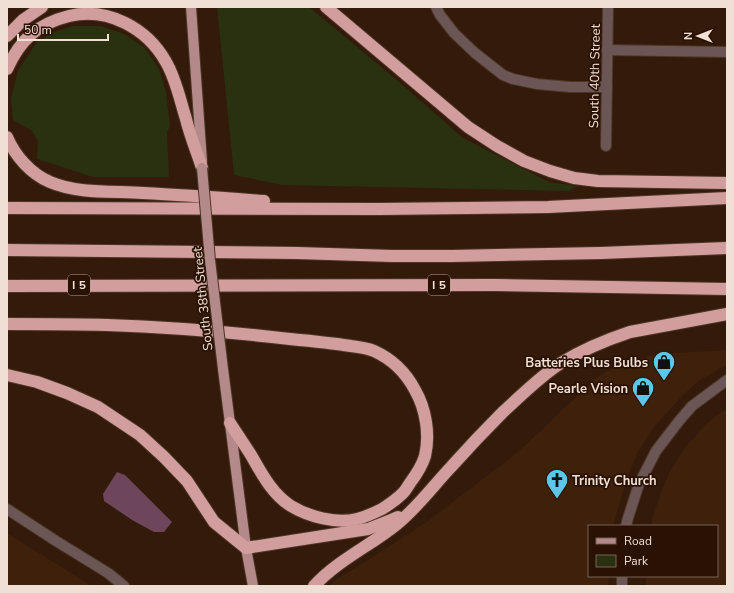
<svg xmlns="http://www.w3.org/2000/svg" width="734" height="593" font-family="'Nunito Sans',sans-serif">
  <rect width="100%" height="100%" fill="#331a0a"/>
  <g fill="#3f200b">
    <polygon points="727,350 727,365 700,380 683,395 655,426 638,452 627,478 613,526 589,526 589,576 609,576 608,586 328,586 337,579 376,555 428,521 518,452 596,378 621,363 658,354"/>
    <polygon points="727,409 727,586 646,586 646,576 717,576 717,526 651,526 653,516 663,487 669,473 678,458 689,443 703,427 717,415"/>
    <polygon points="7,533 82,580 92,586 7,586"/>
  </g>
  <g fill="#2a3110">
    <polygon points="217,7 309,7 392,76 463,138 549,182 578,186 569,191 282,185 234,175"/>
    <polygon points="73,26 101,26 124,34 145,48 159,69 166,92 170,126 167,132 169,177 93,177 37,159 38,141 32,131 13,120 11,98 18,71 36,43 52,33"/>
  </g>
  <polygon fill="#6d465c" points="117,472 125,475 172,522 164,532 154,532 132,520 104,501 103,494"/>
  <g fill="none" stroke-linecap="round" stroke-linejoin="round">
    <g stroke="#4d3626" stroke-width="12">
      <g id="minor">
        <polyline points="436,7 440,15 454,33 475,53 503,75 513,79 537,84 570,87 607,87"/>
        <polyline points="607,50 727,52"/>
        <polyline points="606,146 608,7"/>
      </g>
    </g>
    <g stroke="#4d3626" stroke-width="12">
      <g id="tertiary">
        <polyline points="7,509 56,541 108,573 124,586"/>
        <polyline points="626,526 628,518 639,484 656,451 679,421 692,406 727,380"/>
        <polyline points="622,586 622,576"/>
      </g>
    </g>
    <g stroke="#4d3626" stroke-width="12">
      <g id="primary">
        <polyline points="191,7 202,161"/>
        <polyline points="223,369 246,548 253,586"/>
      </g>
    </g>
    <g stroke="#4d3626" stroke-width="14">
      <g id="motorway">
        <polyline points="326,7 468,127 497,146 524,161 550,171 574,178 598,181 727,183"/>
        <polyline points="7,36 23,20 42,7"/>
        <path d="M7,69C20,40 37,24 69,16C108,7 147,28 166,62C176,79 180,100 186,119C190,136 197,152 202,168"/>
        <path d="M7,137C15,156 31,174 50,182C78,194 113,191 143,193C184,195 224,198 264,201"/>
        <polyline points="7,208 379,209 548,207 727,198"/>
        <polyline points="7,250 297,253 392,256 452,256 601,253 727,248"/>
        <polyline points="7,286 496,285 727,289"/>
        <path d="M7,324C40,324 74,324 107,325C168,327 229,332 290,339C311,341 331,343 351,346C359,347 367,348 374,351C392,359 406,373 415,390C426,409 430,435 425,456C422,466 416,475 410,483C408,486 406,490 403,493C397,499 390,504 382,509C374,513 366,517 357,519C337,524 309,517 291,506C272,494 262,474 251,455C244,444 237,434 230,423"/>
        <polyline points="7,375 37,382 67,393 98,407 140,435 164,457 187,481 214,522 246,548 368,529 391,520 398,517"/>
        <path d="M314,586C338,560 370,546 397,524C416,509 434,485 451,467C468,448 485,430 503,412C522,395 539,377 561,363C582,350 606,340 630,332L727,314"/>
      </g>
    </g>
    <use href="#minor" stroke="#6b5555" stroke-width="10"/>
    <use href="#tertiary" stroke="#6b5555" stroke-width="10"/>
    <use href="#primary" stroke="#b48989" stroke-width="10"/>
    <use href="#motorway" stroke="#d29d9d" stroke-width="12"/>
    <g stroke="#4d3626" stroke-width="12" stroke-linecap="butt">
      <polyline id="primary-bridge" points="202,168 210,260 223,369"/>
    </g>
    <use href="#primary-bridge" stroke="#b48989" stroke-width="10"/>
  </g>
  <defs>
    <g id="shop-pin" transform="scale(1.15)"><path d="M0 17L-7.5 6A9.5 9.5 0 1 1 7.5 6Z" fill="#5cc7e8" stroke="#291103"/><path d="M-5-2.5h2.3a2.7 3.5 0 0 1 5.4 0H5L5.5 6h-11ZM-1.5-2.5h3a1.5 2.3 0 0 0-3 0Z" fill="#111"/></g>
    <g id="church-pin" transform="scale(1.15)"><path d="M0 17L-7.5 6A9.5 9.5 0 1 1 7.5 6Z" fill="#5cc7e8" stroke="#291103"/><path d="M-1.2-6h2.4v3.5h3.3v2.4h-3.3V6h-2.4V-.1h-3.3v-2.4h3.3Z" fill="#111"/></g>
  </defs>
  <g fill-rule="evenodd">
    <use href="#shop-pin" x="664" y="362"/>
    <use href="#shop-pin" x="643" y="388"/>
    <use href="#church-pin" x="557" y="480"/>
  </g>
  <g text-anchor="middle" stroke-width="3.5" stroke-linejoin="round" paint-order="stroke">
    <g fill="#291103" stroke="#b4a196" stroke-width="1">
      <rect x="68" y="275" width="22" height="20" rx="3"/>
      <rect x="428" y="275" width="22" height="20" rx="3"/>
    </g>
    <g font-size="12" font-weight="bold" fill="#f0dfd5">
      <text x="79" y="289">I 5</text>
      <text x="439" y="289">I 5</text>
    </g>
    <g font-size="13" fill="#f0dfd5" stroke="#291103">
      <text transform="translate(594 76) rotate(-89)" y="5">South 40th Street</text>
      <text transform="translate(202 299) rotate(-96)" y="5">South 38th Street</text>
    </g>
    <g font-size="13" font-weight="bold" fill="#f0dfd5" stroke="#291103" text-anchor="end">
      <text x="648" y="367">Batteries Plus Bulbs</text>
      <text x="628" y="393">Pearle Vision</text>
      <text x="572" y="485" text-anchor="start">Trinity Church</text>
    </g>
  </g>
  <rect width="734" height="593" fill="none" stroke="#f0dfd5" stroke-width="16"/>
  <rect x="588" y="525" width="130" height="52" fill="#291103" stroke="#796357"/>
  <rect x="596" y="538" width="20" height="6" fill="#b48989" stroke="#796357"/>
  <text x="624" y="545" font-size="12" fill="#f0dfd5">Road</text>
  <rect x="596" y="555" width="20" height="12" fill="#2a3110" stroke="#796357"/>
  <text x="624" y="565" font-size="12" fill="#f0dfd5">Park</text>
  <g transform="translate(698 36) rotate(270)" stroke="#291103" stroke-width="3" paint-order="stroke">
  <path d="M0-3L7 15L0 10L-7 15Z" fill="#f0dfd5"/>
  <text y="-6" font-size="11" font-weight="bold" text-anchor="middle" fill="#f0dfd5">N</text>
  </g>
  <path d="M18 34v6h90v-6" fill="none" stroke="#f0dfd5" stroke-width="2"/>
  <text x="24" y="34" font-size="12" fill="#f0dfd5" stroke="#291103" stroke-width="3" paint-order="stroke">50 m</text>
</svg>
